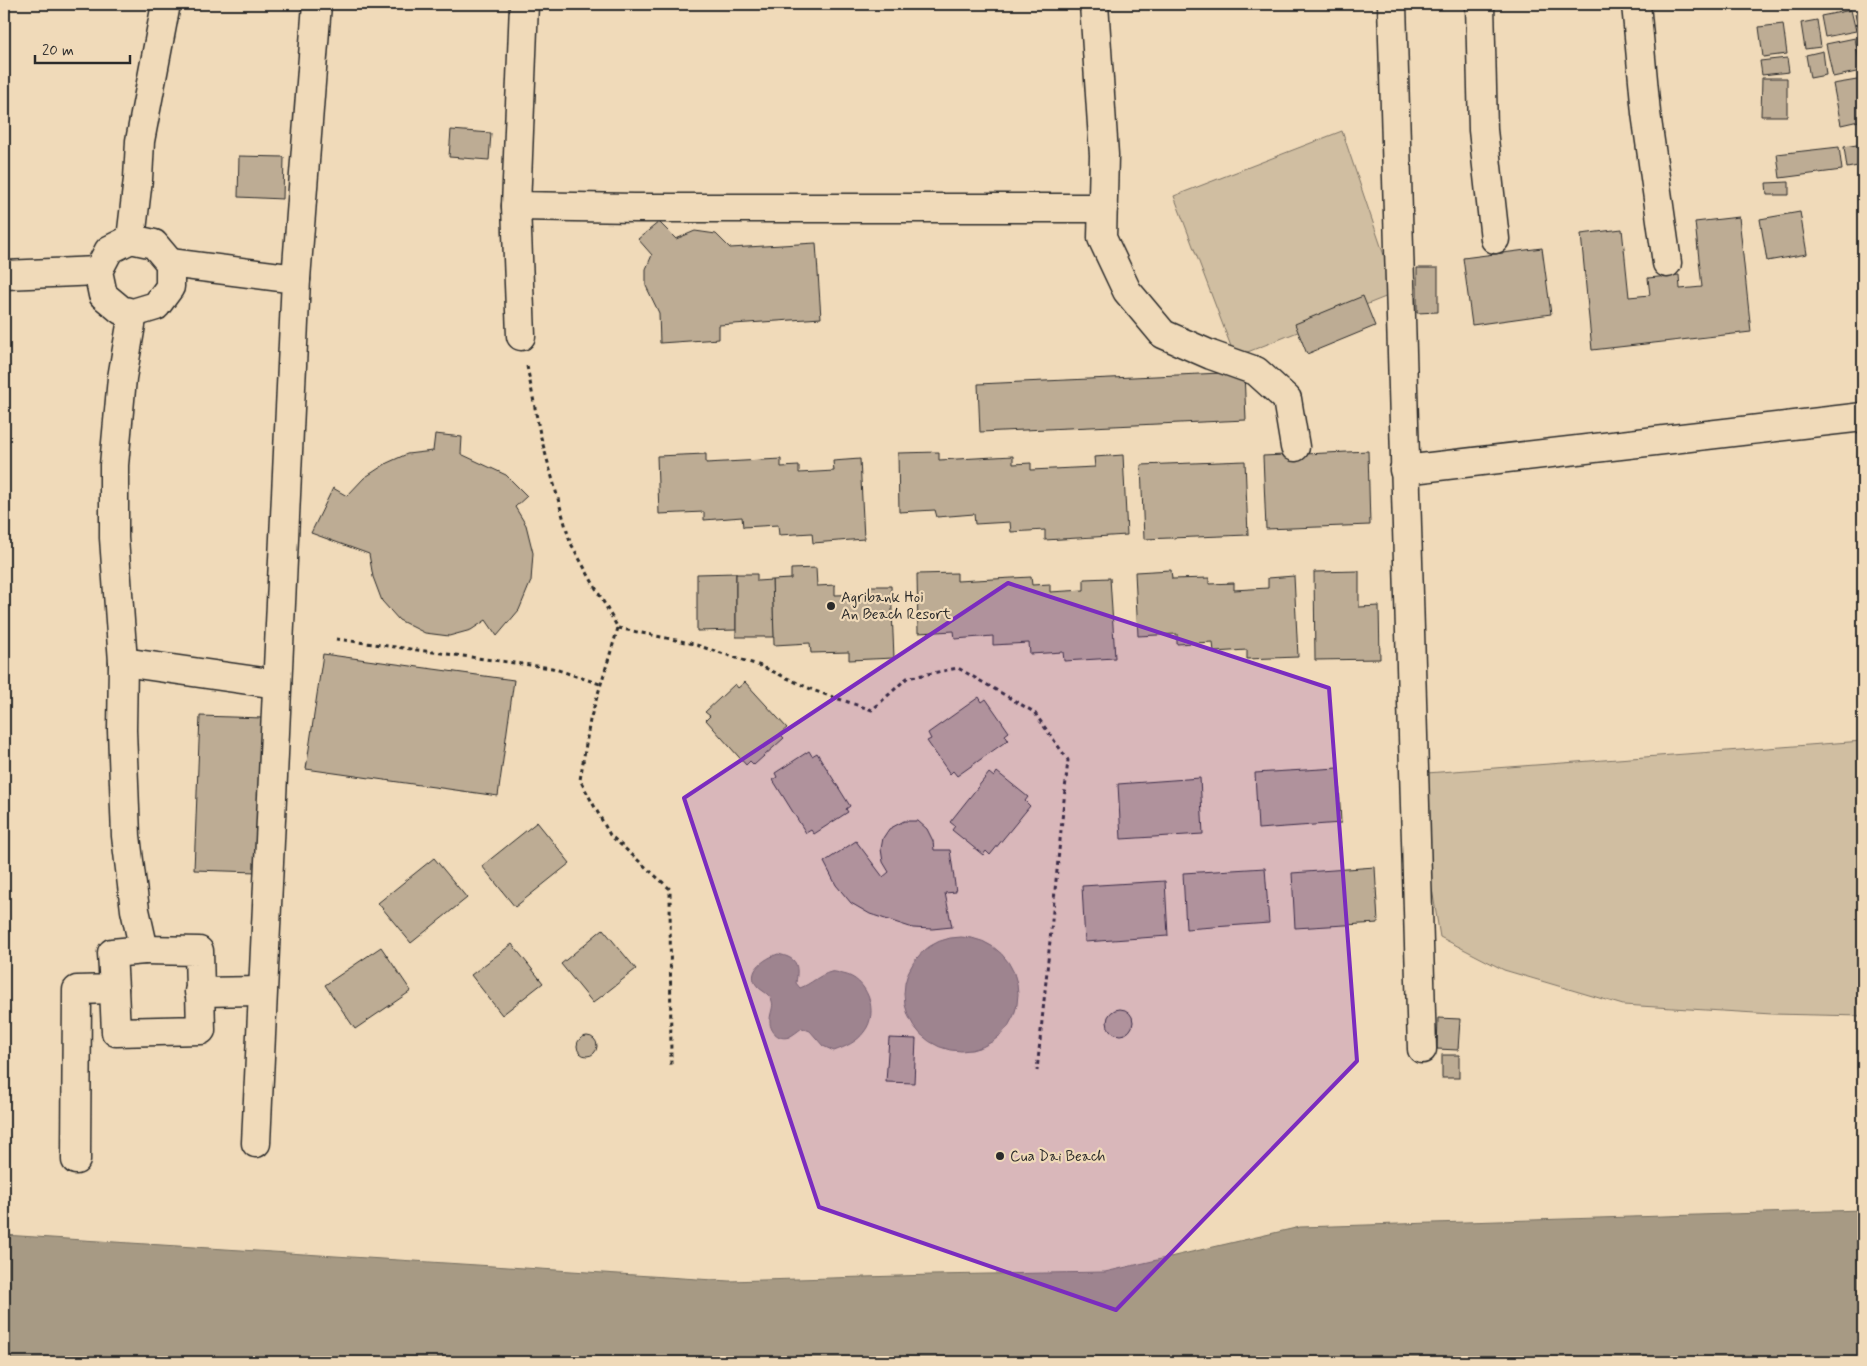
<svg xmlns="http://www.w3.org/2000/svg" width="1867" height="1366" font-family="Mynerve,sans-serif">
  <rect width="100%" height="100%" fill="#f0dab9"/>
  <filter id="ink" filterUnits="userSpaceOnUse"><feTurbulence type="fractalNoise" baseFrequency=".02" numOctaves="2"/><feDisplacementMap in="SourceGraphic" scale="10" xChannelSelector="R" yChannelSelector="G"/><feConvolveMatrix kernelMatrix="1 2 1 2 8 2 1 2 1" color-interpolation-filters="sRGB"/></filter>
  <g filter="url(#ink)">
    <g fill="#d0bea1" stroke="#7e7466">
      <polygon points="1342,131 1388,267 1388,296 1235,357 1174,196"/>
      <polygon points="1863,741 1863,1016 1772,1014 1623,1005 1504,970 1440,937 1413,774"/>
    </g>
    <g fill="#a79a84" stroke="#756e60">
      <circle cx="961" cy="994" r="57"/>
      <path d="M778,954C797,958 799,964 796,983L800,988C811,984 819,975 831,972C835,971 839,973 843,974C867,978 880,1012 864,1032C857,1042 845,1047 834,1051L823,1046L810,1031L802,1028C798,1031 793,1035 789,1037C778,1041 769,1030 770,1020C770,1013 774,1007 772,1001C770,994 763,992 758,987C744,972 765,958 778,954Z"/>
      <polygon points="1863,1210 1863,1362 4,1362 4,1235 729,1281 932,1275 1105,1272 1300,1227"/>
    </g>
    <g fill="#bdac94" stroke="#2b2b2b">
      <polygon points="1824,4 1847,4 1824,8"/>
      <polygon points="1851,10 1856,31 1825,37 1821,16"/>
      <polygon points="1863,12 1863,56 1855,14"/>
      <polygon points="1817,20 1821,47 1805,49 1801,23"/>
      <polygon points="1783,24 1787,54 1763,57 1759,27"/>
      <polygon points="1855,38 1861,71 1833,77 1826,44"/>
      <polygon points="1823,51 1826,75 1810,78 1806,55"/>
      <polygon points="1787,58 1789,72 1762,75 1760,61"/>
      <polygon points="1762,78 1787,78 1787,116 1761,116"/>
      <polygon points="1863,79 1863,120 1841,125 1833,84"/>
      <polygon points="451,130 491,133 489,160 449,157"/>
      <polygon points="1863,144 1863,165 1847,168 1844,147"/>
      <polygon points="1839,147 1842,170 1780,178 1777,154"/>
      <polygon points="239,156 284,157 283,199 238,197"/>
      <polygon points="1789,182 1789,195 1767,195 1766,183"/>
      <polygon points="1800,212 1807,254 1767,261 1760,219"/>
      <polygon points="1739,217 1751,332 1592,350 1581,234 1622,229 1629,297 1650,295 1648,278 1679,275 1680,289 1702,287 1695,222"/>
      <polygon points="659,222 676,239 695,231 716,234 730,248 816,243 821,318 719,325 719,339 660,343 659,313 646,286 646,269 652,255 638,239"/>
      <polygon points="1542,248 1551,314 1472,325 1463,258"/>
      <polygon points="1417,268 1438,268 1438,312 1417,313"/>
      <polygon points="1363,296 1375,326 1307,354 1295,324"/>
      <polygon points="1244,372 1246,420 980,432 978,384"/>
      <polygon points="435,434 462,437 461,454 506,475 527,496 515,507 526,525 533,553 531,581 519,610 497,636 486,620 471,630 449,636 425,633 399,620 382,601 373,577 369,554 311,533 333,488 347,496 364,478 387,463 407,454 433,451"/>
      <polygon points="1368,451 1370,525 1266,529 1263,456"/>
      <polygon points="939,452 939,460 1013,456 1013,464 1031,463 1031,470 1095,467 1094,457 1123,455 1127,535 1045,540 1045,530 1011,532 1010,522 975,524 974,514 937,517 935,510 899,512 898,453"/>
      <polygon points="706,454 706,463 781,459 781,467 799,466 799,473 834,471 833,461 860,459 864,539 813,543 812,533 779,535 778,525 743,527 742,517 704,520 704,512 659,514 657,456"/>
      <polygon points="1245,461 1248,535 1144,539 1141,465"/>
      <polygon points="816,568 817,586 835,585 835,595 870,594 870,586 891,586 894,658 849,660 849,652 811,653 810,643 774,645 772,580 791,579 791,569"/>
      <polygon points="1171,570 1172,579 1209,578 1209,584 1234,583 1234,590 1268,588 1268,578 1294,576 1298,657 1247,659 1247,650 1214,652 1213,642 1177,644 1177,634 1138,636 1135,572"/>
      <polygon points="1359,571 1359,607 1379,606 1380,659 1315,660 1314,572"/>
      <polygon points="736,573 736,630 697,631 697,574"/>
      <polygon points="957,573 957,581 1031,577 1032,585 1050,584 1050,592 1084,590 1084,579 1110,578 1115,658 1064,661 1063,652 1030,654 1029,643 993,645 993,636 955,639 954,631 918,633 917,574"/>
      <polygon points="736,574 757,574 757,581 772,580 774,637 736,637"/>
      <polygon points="323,654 514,680 498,796 306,769"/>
      <polygon points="745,682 787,728 780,734 784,738 754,765 750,761 746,765 706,720 710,716 705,712 735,684 738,688"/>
      <polygon points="979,697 982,702 986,699 1009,732 1005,735 1008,740 957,776 953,771 950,774 927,741 931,739 928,733"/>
      <polygon points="200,716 263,718 257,872 194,870"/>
      <polygon points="809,751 812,756 817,753 850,806 846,809 848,812 814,834 811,830 806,833 773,780 777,777 775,773"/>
      <polygon points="1338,768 1341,823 1258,829 1255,773"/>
      <polygon points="997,772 1028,797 1025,801 1030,806 990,855 986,851 983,855 952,830 955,826 950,822 989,773 994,777"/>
      <polygon points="1200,778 1203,834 1121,839 1118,784"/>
      <polygon points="904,821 918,821 927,829 933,841 934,850 950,850 956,892 945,893 952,927 932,929 913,928 870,914 851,903 836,885 824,862 856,841 883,877 889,872 883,862 881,849 883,838 889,829"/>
      <polygon points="537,822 570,863 515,907 482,866"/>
      <polygon points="434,858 467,898 411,943 378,903"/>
      <polygon points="1375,867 1378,923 1295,928 1292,873"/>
      <polygon points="1265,868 1269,923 1186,929 1183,873"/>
      <polygon points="1165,881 1168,936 1085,942 1082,886"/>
      <polygon points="603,929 636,969 593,1003 561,964"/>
      <polygon points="512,944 543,983 502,1015 471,975"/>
      <polygon points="381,947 411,991 355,1029 325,985"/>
      <circle cx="1120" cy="1022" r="13"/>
      <polygon points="1438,1018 1460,1019 1458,1050 1437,1049"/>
      <circle cx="587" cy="1046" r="10"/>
      <polygon points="889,1038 916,1039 914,1083 886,1082"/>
      <rect x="1442" y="1055" width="17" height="23"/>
    </g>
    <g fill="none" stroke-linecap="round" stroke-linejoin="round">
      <g stroke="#2b2b2b" stroke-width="31">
        <g id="minor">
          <polyline points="524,4 516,206 634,208 1103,208"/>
          <polyline points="1094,4 1104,155 1102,238 1127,291 1163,334 1211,355 1256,371 1287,399 1295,447"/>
          <polyline points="1392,4 1422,1049"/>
          <polyline points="1480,4 1483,130 1495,239"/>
          <polyline points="1636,4 1646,113 1667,263"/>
          <polyline points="516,206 521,336"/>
          <polyline points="131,239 138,179 140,141 166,4"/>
          <polygon points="131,239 154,244 170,263 170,287 156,306 133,313 121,310 103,295 98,271 109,250"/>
          <polyline points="170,263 296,279 256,1143"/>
          <polyline points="5,275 98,271"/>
          <polyline points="296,279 317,4"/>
          <polyline points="1404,470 1863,417"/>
          <polyline points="123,662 277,684"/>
          <polyline points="114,989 116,1032 201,1030 199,951 144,950"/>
          <polyline points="199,992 262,991"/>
          <polyline points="76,1160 77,990 114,989 112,953 144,950 135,910 126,836 122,730 123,662 114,538 114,465 122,378 133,313"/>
        </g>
      </g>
      <g stroke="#2b2b2b" stroke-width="3" stroke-dasharray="4 4" stroke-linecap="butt">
        <polyline points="527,366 540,434 570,542 618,628 690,643 761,666 815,691 872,710 907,678 958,668 1034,712 1068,760 1037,1071"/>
        <polyline points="618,628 590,720 580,780 610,835 670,889 671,1066"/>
        <polyline points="336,639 552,668 600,684"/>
      </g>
      <use href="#minor" stroke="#f0dab9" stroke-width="28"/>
    </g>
  </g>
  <path fill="#7b2cbf" fill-opacity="0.2" stroke="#7b2cbf" stroke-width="4" stroke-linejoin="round" d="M1008,583L1329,688L1357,1061L1116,1310L819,1207L684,798Z"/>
  <g fill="#2b2b2b" stroke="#f0dab9" stroke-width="2">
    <circle cx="831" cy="606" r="5"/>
    <circle cx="1000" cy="1156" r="5"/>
  </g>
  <g text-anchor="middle" stroke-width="4.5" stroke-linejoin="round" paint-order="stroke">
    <g font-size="15" fill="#2b2b2b" stroke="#f0dab9" text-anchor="start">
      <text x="841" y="602">Agribank Hoi<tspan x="841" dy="17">An Beach Resort</tspan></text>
      <text x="1010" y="1161">Cua Dai Beach</text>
    </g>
  </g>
  <rect width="1867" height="1366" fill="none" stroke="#f0dab9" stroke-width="20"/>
  <rect x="10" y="10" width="1847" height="1346" fill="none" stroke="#2b2b2b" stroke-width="2" filter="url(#ink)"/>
  <path d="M35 55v8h95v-8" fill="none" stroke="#2b2b2b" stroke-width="2.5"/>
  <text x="42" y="55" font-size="15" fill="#2b2b2b" stroke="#f0dab9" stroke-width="4" paint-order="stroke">20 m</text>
</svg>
